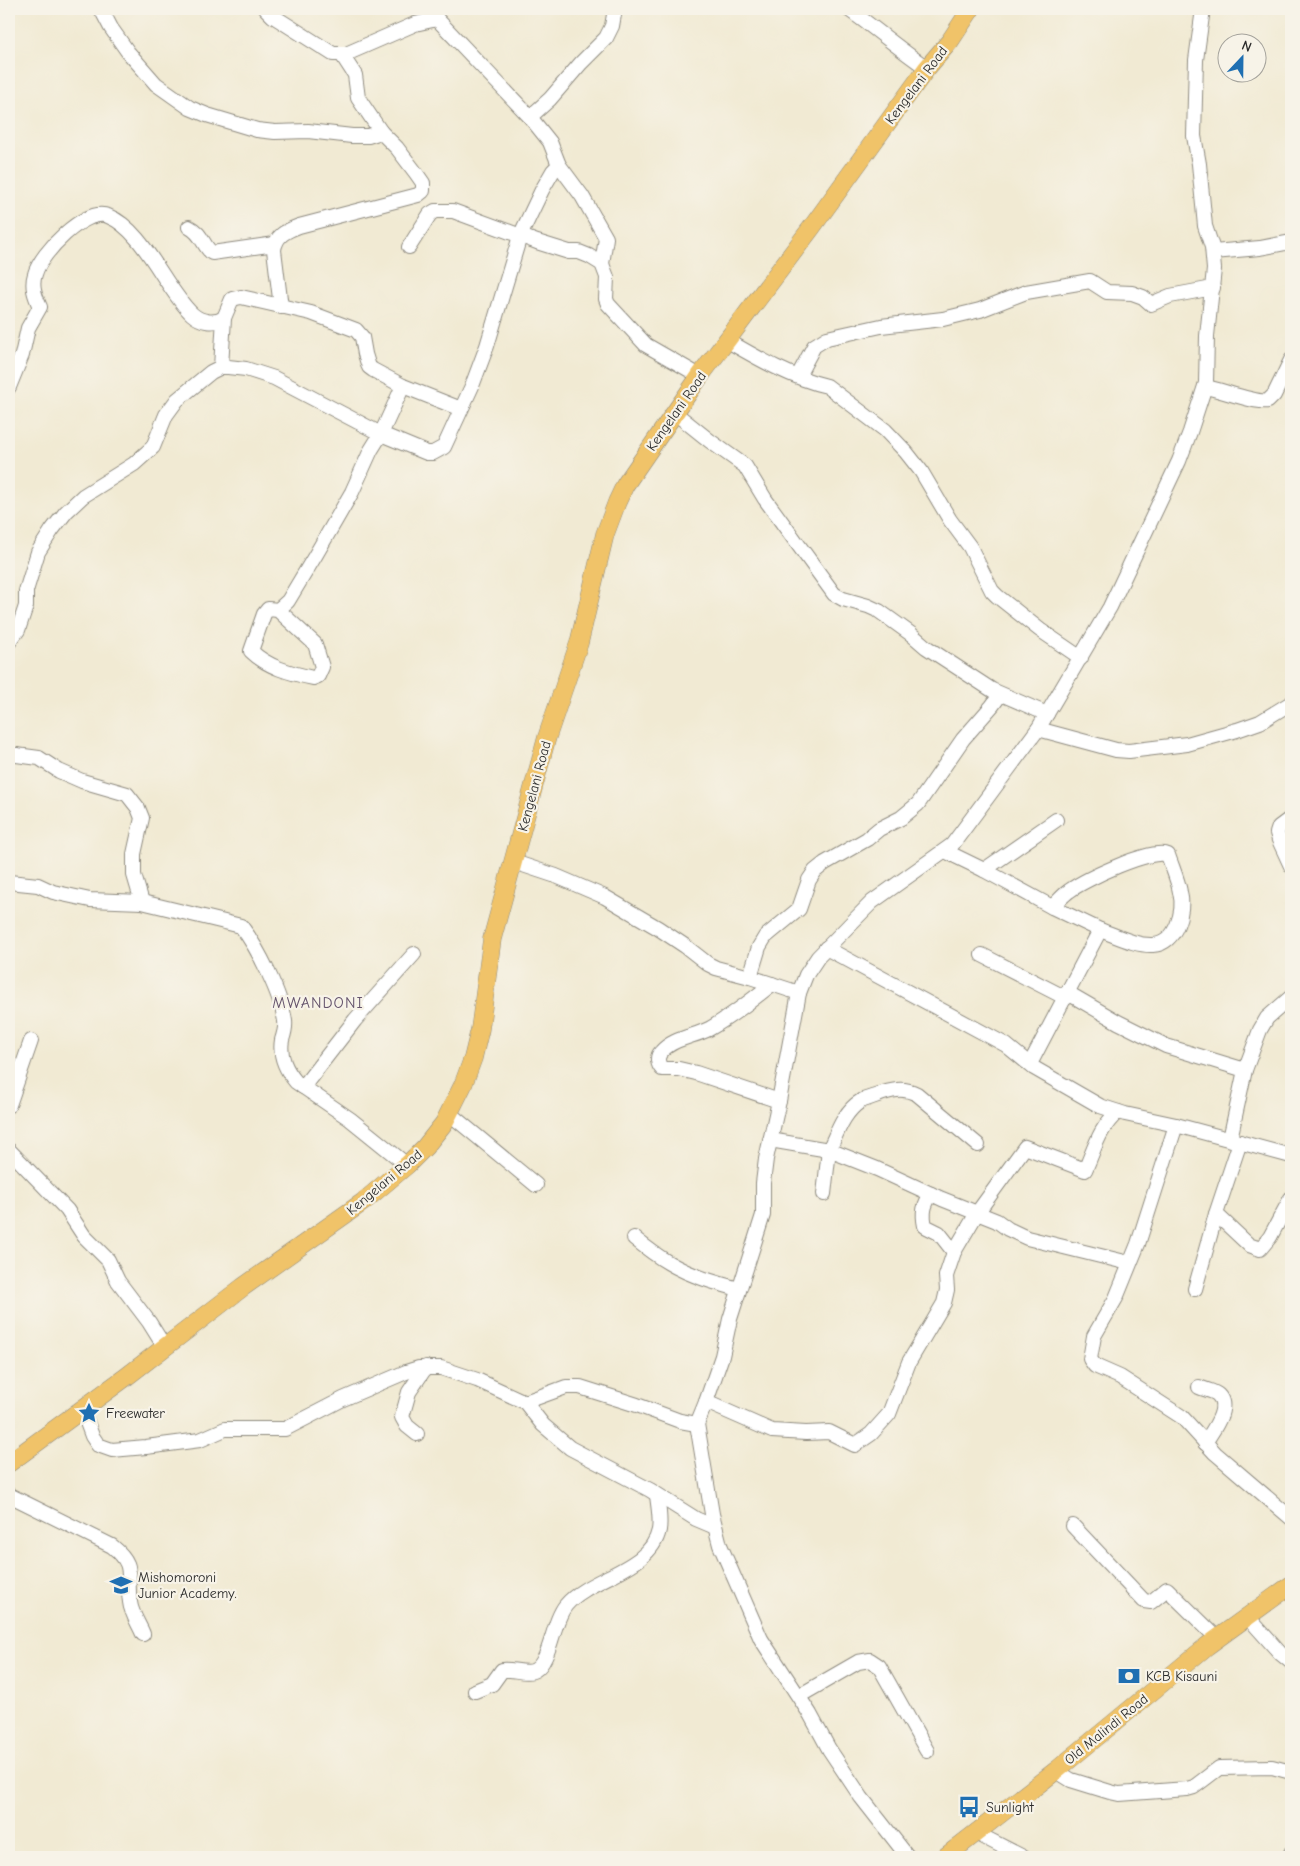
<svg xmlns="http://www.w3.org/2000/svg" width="1300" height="1866" font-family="'Comic Neue',sans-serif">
  <rect width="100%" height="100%" fill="#f7f3e8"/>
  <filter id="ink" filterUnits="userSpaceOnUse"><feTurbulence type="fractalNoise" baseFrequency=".02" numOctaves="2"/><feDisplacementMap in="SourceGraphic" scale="10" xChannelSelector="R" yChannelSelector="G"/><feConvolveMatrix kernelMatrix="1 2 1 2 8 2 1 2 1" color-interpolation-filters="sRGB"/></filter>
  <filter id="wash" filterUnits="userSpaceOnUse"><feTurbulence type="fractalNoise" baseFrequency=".0096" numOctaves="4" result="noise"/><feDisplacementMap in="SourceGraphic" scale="20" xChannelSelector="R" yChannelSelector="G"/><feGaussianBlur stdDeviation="1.12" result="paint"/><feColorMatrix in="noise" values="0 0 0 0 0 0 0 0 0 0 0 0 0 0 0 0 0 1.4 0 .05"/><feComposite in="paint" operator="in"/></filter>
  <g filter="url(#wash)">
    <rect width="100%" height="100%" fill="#f1ead3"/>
  </g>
  <g filter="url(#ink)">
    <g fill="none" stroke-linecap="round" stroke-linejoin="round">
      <g stroke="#8e8a7f" stroke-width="16">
        <g id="minor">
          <path d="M101,9L111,28L128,52L156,84L190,108L207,115L257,130L275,132L308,131L352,136H368L381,132L397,148L416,173L423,183V191L418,195L299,226C286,231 276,235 274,250L281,307"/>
          <polyline points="266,9 273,16 333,54 346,54 415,24 437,19"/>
          <polyline points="433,9 437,19 530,117 550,142 559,165 582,196 606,238 602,264"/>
          <path d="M848,9C875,28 899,49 927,68"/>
          <polyline points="342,55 355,75 358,98 381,132"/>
          <polyline points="530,117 550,99 581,63 606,38 612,26 615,9"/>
          <path d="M189,227C202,233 203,246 212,253L275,244"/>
          <polyline points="409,247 430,214 435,211 453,211 537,242 569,252 579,252 589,256 602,264 607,277 606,299 608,304 646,345 700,376"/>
          <polyline points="1213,252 1260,248 1291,242"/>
          <path d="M728,341C759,359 792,378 827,386L885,430L906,452L921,471L950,520L970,547L992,591L997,596L1040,630L1081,658"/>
          <polyline points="221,367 224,318 232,299 241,297 311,313 356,330 362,337 365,354 369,367 373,370 403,386 461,409"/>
          <polyline points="798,376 814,346 827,338 881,326 943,319 980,310 1026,292 1090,281 1107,292 1132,293 1143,297 1151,304 1170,296 1213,288"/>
          <polyline points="403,386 381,434 427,453 433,453 444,447 472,386 487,346 520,236 542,190 553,171 559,165"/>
          <path d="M9,387L22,355L28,328L40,307C35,296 31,286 35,274C41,253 85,207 108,216C144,230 165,289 192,314C201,322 214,324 224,318"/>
          <path d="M1205,387C1219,389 1257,404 1268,401L1274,395L1291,360"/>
          <polyline points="675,413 710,441 745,466 765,499 834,594 843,599 868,606 879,611 911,634 926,647 992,690 1047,714"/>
          <path d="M268,609L278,610L315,644L322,667L318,676L313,678C290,673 267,667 251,651L264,614Z"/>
          <polyline points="9,642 18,630 26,606 26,591 38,552 52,530 66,512 83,496 134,464 153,447 166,415 177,400 211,372 221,367 228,367 246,369 274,378 381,434 371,450 352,492 315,556 288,601 278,610"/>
          <polyline points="1038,729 1116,750 1129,751 1187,744 1237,730 1260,722 1291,703"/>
          <polyline points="9,754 39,758 59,771 82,781 127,794 138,808 142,818 134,854 134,875 142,902"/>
          <polyline points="1291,818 1279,827 1277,833 1279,840 1291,866"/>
          <polyline points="945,851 984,870 1052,907 1100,930 1030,1064"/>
          <polyline points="514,862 556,876 605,897 658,928 685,946 708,964 716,968 750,977 799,993"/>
          <polyline points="984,870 1056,820"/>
          <path d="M9,882L38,885L53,892L90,900L142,902L241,926C258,948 281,994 285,1021C286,1028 284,1034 282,1040C279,1057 286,1070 296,1082L350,1119L407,1165"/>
          <path d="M1052,907C1058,902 1063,895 1069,891C1084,880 1152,847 1168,855C1172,867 1178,880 1180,892C1185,911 1176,944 1153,945C1136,946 1117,936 1100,930"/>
          <polyline points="826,948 1006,1045 1034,1068 1100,1106 1125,1114 1176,1125 1291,1156"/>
          <polyline points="982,955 1066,998"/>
          <polyline points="750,977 759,947 765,937 799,909 809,880 815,871 825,863 867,839 879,829 901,818 918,804 963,739 992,706 1000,695"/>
          <path d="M772,984C752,1000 732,1016 709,1029C693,1037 673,1038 661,1052C656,1057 658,1065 662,1069H679L696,1073L779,1101"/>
          <polyline points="1068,993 1118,1022 1166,1046 1245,1070"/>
          <polyline points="303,1087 355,1020 414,954"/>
          <polyline points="9,1105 31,1041"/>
          <polyline points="450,1114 536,1185"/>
          <polyline points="1176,1125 1138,1244 1116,1298 1094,1336 1090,1359 1095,1366 1120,1377 1182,1417 1215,1453 1291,1518"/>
          <polyline points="1230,1139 1245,1070 1260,1030 1267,1018 1291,997"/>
          <path d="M770,1140L829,1150C837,1133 844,1111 861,1101C868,1098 876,1096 883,1093C896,1089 905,1088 917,1094L978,1145"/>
          <polyline points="9,1150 67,1210 84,1236 108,1260 118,1281 149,1322 164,1346"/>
          <polyline points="824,1194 829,1150 877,1169 942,1199 997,1221 1008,1229 1027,1238 1129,1263"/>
          <path d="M931,1194C924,1205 922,1212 925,1226L939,1233L954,1252"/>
          <polyline points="1216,1214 1249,1245 1260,1249 1270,1237 1291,1198"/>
          <path d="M634,1238C645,1247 657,1256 669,1263C691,1276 716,1283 739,1289"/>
          <polyline points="1195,1289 1216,1214 1240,1142"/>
          <path d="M1199,1387C1205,1390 1214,1391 1218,1395C1231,1408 1212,1431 1205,1443"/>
          <polyline points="525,1402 566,1387 580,1387 637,1405 680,1421 697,1424"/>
          <path d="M706,1402L772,1431L806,1433L829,1432L855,1445L871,1434L889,1414L909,1362L944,1303L947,1290L946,1276L954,1252L977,1213L1025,1147L1085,1170C1095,1148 1099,1128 1118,1112"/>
          <polyline points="82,1409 92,1436 98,1445 112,1450 146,1447 200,1440 225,1429 285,1429 343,1399 406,1372 419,1368 441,1368 477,1380 525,1402 543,1425 570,1448 650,1490 696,1519 715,1527"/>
          <polyline points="417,1434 407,1426 402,1417 409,1392 426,1367"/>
          <path d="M9,1495L112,1546C138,1567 125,1575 130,1602C131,1613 139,1624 143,1634"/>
          <polyline points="1073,1526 1144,1601 1151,1602 1167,1589 1217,1638"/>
          <polyline points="1247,1616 1280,1653 1291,1662"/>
          <path d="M475,1691L492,1684L502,1670C511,1668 527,1675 535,1670C551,1660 552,1622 566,1605C589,1577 651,1570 659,1530C661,1519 658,1506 657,1495"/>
          <polyline points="799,1696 858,1662 870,1660 879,1666 927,1751"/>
          <polyline points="1058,1769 1063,1775 1071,1780 1110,1792 1119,1794 1187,1789 1194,1787 1219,1768 1272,1767 1291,1772"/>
          <polyline points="976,1833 1023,1857"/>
          <polyline points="908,1857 861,1797 829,1749 810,1714 761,1639 720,1545 712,1514 697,1424 706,1402 722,1356 730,1319 763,1215 763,1183 766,1159 779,1101 799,993 806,975 818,957 872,902 952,845 1038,729 1110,607 1179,461 1190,432 1206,383 1207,336 1214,269 1212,247 1205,226 1199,164 1194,136 1196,60 1203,9"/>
          <polyline points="1291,1857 1291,1853"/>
        </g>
      </g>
      <g stroke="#8e8a7f" stroke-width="19">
        <g id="major">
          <polyline points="9,1463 126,1377 243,1287 363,1202 407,1165 425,1147 444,1123 463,1085 473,1058 480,1029 492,939 547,737 579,643 605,534 617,502 625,485 700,376 812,227 927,68 950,41 971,9"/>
          <polyline points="945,1857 1058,1769 1207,1646 1291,1585"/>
        </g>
      </g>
      <use href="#minor" stroke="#fff" stroke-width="14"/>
      <use href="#major" stroke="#f0c369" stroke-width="18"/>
    </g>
  </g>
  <defs>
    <g id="sight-bare" transform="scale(1.725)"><path d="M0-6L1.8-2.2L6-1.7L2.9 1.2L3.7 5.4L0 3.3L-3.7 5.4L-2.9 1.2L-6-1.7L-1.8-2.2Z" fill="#1f6fb2" stroke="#f7f3e8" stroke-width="2.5" paint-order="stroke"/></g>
    <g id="school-bare" transform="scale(1.725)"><path d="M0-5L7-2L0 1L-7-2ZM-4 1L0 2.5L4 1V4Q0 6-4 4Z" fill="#1f6fb2" stroke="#f7f3e8" stroke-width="2.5" paint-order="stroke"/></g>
    <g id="bank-bare" transform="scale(1.725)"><path d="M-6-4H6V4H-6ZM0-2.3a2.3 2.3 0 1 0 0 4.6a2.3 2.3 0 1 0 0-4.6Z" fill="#1f6fb2" stroke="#f7f3e8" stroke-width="2.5" paint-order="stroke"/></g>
    <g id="bus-bare" transform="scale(1.725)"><path d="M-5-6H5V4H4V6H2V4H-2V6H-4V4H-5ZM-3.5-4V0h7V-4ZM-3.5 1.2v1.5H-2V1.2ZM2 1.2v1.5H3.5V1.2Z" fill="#1f6fb2" stroke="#f7f3e8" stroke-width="2.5" paint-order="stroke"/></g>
  </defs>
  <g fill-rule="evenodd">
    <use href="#sight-bare" x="89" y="1413"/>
    <use href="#school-bare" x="121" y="1585"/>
    <use href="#bank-bare" x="1129" y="1676"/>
    <use href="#bus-bare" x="969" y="1807"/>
  </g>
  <g text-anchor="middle" stroke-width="4.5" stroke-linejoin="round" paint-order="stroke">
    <g font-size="14" fill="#2b2b2b" stroke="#f7f3e8">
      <text transform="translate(916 85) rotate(-53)" y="5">Kengelani Road</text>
      <text transform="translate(676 411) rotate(-55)" y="5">Kengelani Road</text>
      <text transform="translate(534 786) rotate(-75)" y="5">Kengelani Road</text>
      <text transform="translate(384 1182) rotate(-40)" y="5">Kengelani Road</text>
      <text transform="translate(1106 1729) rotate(-39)" y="5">Old Malindi Road</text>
    </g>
    <g font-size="14" fill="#2b2b2b" stroke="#f7f3e8" text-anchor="start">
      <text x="106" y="1418">Freewater</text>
      <text x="138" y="1582">Mishomoroni<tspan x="138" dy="16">Junior Academy.</tspan></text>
      <text x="1146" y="1681">KCB Kisauni</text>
      <text x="986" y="1812">Sunlight</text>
    </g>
    <g font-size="16" letter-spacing="1" fill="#65546c" stroke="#f7f3e8">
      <text x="318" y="1008">MWANDONI</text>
    </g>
  </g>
  <rect width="1300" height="1866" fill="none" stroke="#f7f3e8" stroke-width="30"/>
  <g transform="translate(1242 58) rotate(22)"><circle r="24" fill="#f7f3e8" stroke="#a5a39c"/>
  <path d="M0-4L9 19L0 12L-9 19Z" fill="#1f6fb2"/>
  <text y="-8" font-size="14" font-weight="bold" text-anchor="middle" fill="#2b2b2b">N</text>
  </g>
</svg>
